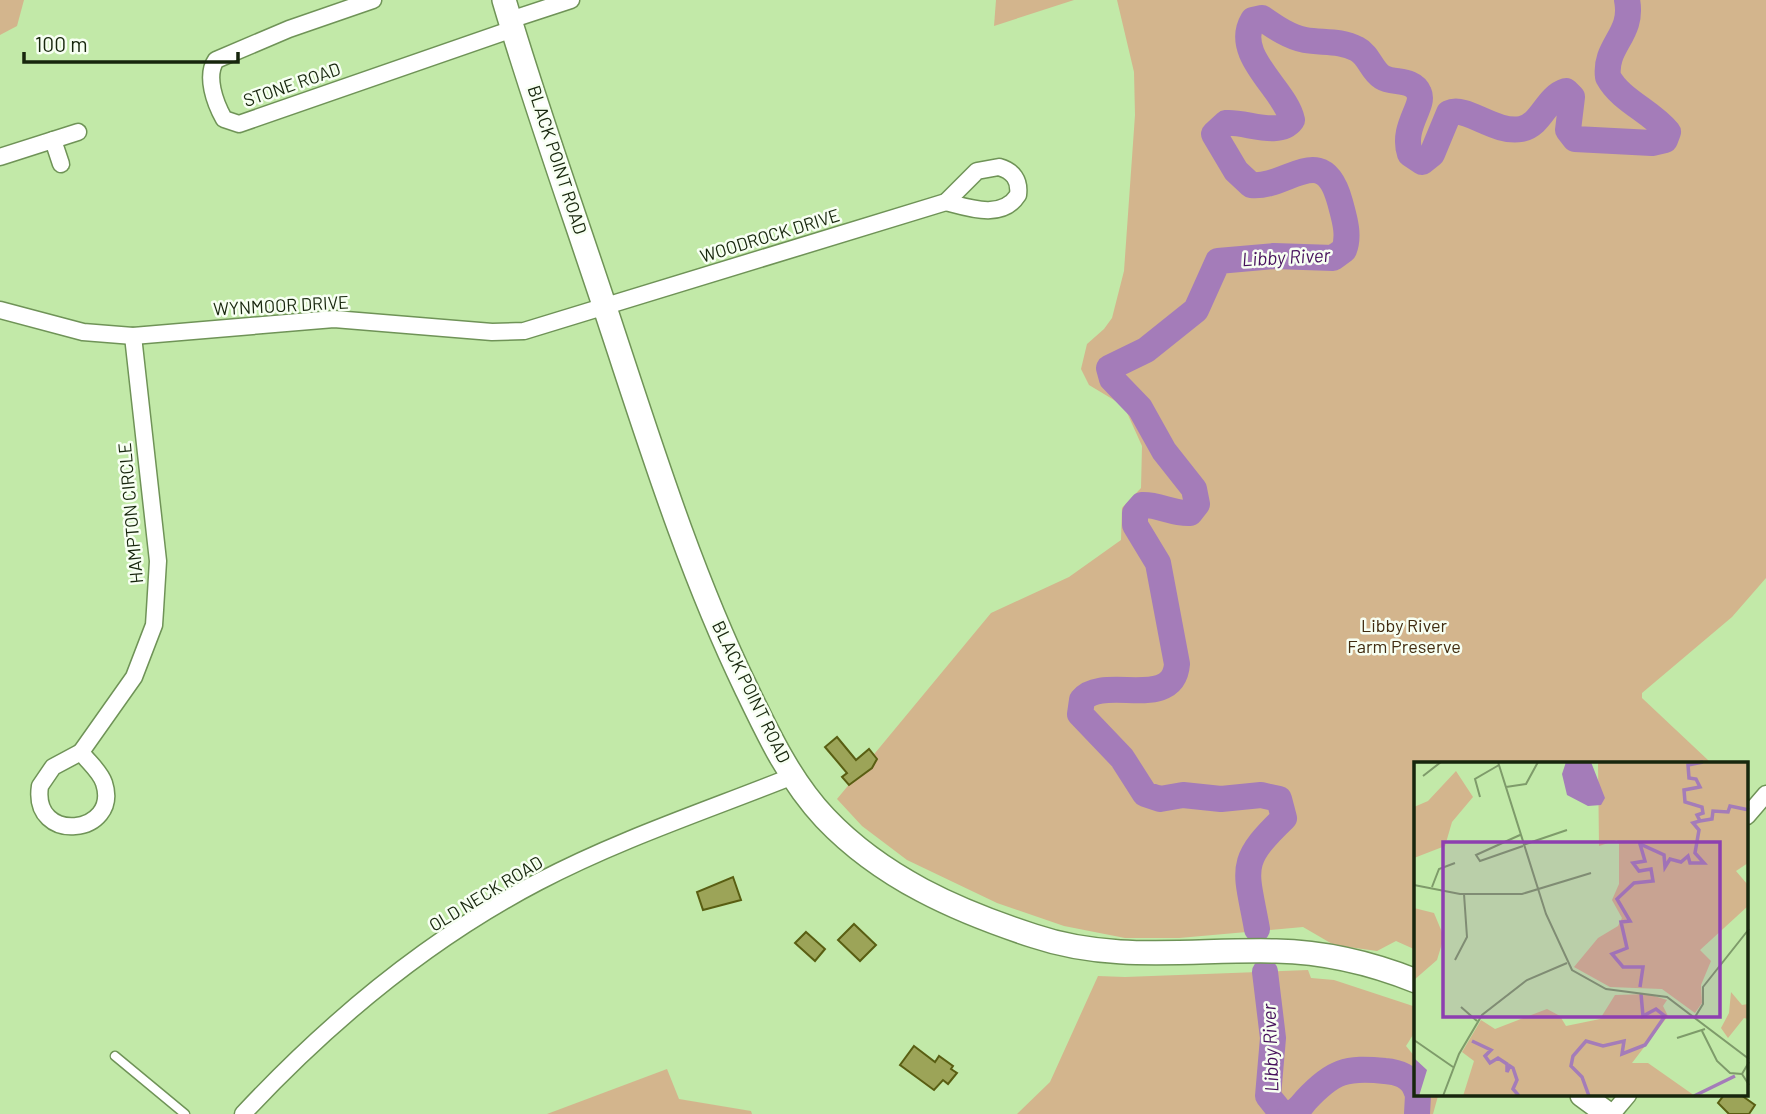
<svg xmlns="http://www.w3.org/2000/svg" width="1766" height="1114" font-family="Barlow,sans-serif">
  <rect width="100%" height="100%" fill="#c2e9a8"/>
  <g fill="#d3b58d">
    <polygon points="0,0 24,0 17,26 0,35"/>
    <polygon points="996,0 1074,0 994,26"/>
    <polygon points="1117,0 1766,0 1766,578 1732,617 1642,693 1642,698 1709,761 1709,764 1416,764 1416,950 1396,941 1377,951 1334,945 1303,927 1179,938 1125,938 1064,926 997,903 907,860 862,826 837,799 991,613 1069,577 1121,540 1122,508 1141,488 1142,446 1124,406 1089,385 1081,369 1087,344 1104,329 1112,318 1124,271 1135,115 1134,72"/>
    <polygon points="1308,970 1311,978 1334,980 1416,1007 1416,1030 1406,1046 1416,1058 1416,1095 1438,1096 1433,1114 1017,1114 1050,1082 1098,976 1125,977"/>
    <polygon points="667,1069 679,1099 751,1111 752,1114 547,1114"/>
  </g>
  <g fill="none" stroke-linecap="round" stroke-linejoin="round">
    <g stroke="#a47cb9" stroke-width="26">
      <path d="M1257,929C1246,868 1237,863 1284,818L1279,799L1261,795L1221,799L1183,795L1160,799L1145,794L1122,758L1080,714L1082,700C1103,674 1173,712 1177,664L1158,563L1135,525V513L1142,505C1158,504 1173,514 1190,513L1197,504L1194,489L1164,451L1140,408L1112,379L1109,368L1146,350L1196,310L1218,261L1274,256L1333,258L1344,250C1350,235 1344,217 1340,202C1323,139 1288,189 1251,185L1236,171L1214,134L1226,123C1245,121 1279,138 1292,120C1286,90 1232,55 1253,20L1262,18C1275,27 1289,37 1305,40C1323,43 1340,40 1357,49C1369,55 1371,70 1382,77C1393,84 1413,78 1419,93C1425,106 1401,127 1410,154L1422,162L1432,154L1449,113C1466,105 1495,134 1521,129C1542,125 1546,97 1566,91L1572,97L1568,130L1575,139L1652,143L1665,140L1668,132C1651,111 1621,101 1608,77C1604,45 1634,35 1627,0"/>
      <polyline points="1265,972 1273,1038 1268,1096 1280,1111 1289,1114"/>
      <path d="M1290,1114C1298,1111 1301,1106 1306,1100C1333,1071 1346,1067 1385,1071C1398,1072 1412,1077 1416,1090"/>
      <polyline points="1417,1114 1418,1095"/>
    </g>
  </g>
  <g fill="#9ca458" stroke="#595e12" stroke-width="2">
    <polygon points="837,737 856,760 869,749 877,759 872,768 849,785 842,777 847,773 825,747"/>
    <polygon points="733,877 741,900 703,910 697,892"/>
    <polygon points="854,924 876,945 860,961 838,940"/>
    <polygon points="806,932 825,949 815,961 795,943"/>
    <polygon points="914,1046 935,1062 939,1056 953,1066 951,1069 957,1073 948,1084 943,1080 934,1090 900,1065"/>
    <polygon points="1724,1095 1741,1095 1755,1105 1749,1114 1729,1114 1718,1103"/>
  </g>
  <g fill="none" stroke-linecap="round" stroke-linejoin="round">
    <g stroke="#6f9357" stroke-width="11">
      <polyline id="service" points="115,1056 185,1114"/>
    </g>
    <g stroke="#6f9357" stroke-width="19">
      <g id="minor">
        <path d="M373,0L289,29L216,60C205,76 215,103 224,119L239,124L513,29"/>
        <polyline points="510,20 571,0"/>
        <polyline points="53,140 61,164"/>
        <polyline points="0,157 78,132"/>
        <path d="M999,167C1013,171 1020,180 1018,195C1002,220 969,208 946,202L977,171Z"/>
        <polyline points="0,310 83,332 133,336 334,319 492,332 524,331 946,202"/>
        <polyline points="81,752 134,677 154,625 155,610 158,561 133,336"/>
        <path d="M81,752C88,762 100,771 104,783C121,835 31,845 40,786L53,767Z"/>
        <polyline points="1747,816 1766,794"/>
        <path d="M243,1114C328,1023 427,940 538,882C620,839 708,810 793,776"/>
        <polyline points="1612,1114 1628,1095"/>
      </g>
    </g>
    <g stroke="#6f9357" stroke-width="26">
      <g id="secondary">
        <path d="M504,0C537,112 577,222 613,332C653,453 691,574 746,688C768,734 790,781 825,818C882,878 957,911 1034,936C1114,963 1193,949 1276,951C1324,952 1371,963 1416,981"/>
        <polyline points="1582,1095 1608,1114"/>
      </g>
    </g>
    <use href="#service" stroke="#fff" stroke-width="8"/>
    <use href="#minor" stroke="#fff" stroke-width="16"/>
    <use href="#secondary" stroke="#fff" stroke-width="23"/>
  </g>
  <g text-anchor="middle" stroke-width="5" stroke-linejoin="round" paint-order="stroke">
    <g font-size="18" fill="#17260d" stroke="#f7fff2">
      <text transform="translate(292 85) rotate(-19)" y="6">STONE ROAD</text>
      <text transform="translate(557 160) rotate(72)" y="6">BLACK POINT ROAD</text>
      <text transform="translate(770 236) rotate(-17)" y="6">WOODROCK DRIVE</text>
      <text transform="translate(281 306) rotate(-3)" y="6">WYNMOOR DRIVE</text>
      <text transform="translate(131 513) rotate(-95)" y="6">HAMPTON CIRCLE</text>
      <text transform="translate(751 692) rotate(64)" y="6">BLACK POINT ROAD</text>
      <text transform="translate(486 894) rotate(-31)" y="6">OLD NECK ROAD</text>
    </g>
    <g font-size="18" fill="#412c10" stroke="#f7fff2">
      <text x="1404" y="632">Libby River<tspan x="1404" dy="21">Farm Preserve</tspan></text>
    </g>
    <g font-size="19" font-style="italic" fill="#46105c" stroke="#f7fff2">
      <text transform="translate(1286 257) rotate(-3)" y="7">Libby River</text>
      <text transform="translate(1270 1048) rotate(-92)" y="7">Libby River</text>
    </g>
  </g>
  <g transform="translate(1414 762)">
    <rect width="334" height="334" fill="#c2e9a8"/>
    <path d="M184,0H334V101L322,109L334,123V144L286,188L297,199L287,223L288,241L281,251L248,227L196,225L160,205L184,176L204,164L208,156L198,138L205,122V82L203,78L185,84ZM42,9L59,35L38,60L31,84L0,96V45L14,39ZM0,146L20,151L30,175L23,198L0,218ZM317,230L328,243L334,242V257L330,256L314,276L307,266L315,251ZM234,232L253,238L249,244L254,254L218,301H234L281,334H49L60,299L48,290L67,258L81,267L133,247L146,254L152,264L186,257L201,233Z" fill="#d3b58d"/>
    <path d="M152,0H177L191,36L187,43L174,44L153,33L148,12ZM0,296L13,308L5,334H0Z" fill="#a47cb9"/>
    <path fill="none" stroke="#a47cb9" stroke-width="3.5" d="M286,59L298,57L299,49L314,50L316,44L335,48M226,225L229,205H209L198,192L213,186L207,160L216,159L203,137L220,121L239,119L237,107L225,109L219,101L231,99L226,82L250,93L251,105L256,97L267,100L274,94L276,101H290L281,91L285,68L279,61L286,59L283,53L289,51L288,45L271,40L270,28L286,25L282,17L275,16L274,3L289,0M58,279L77,288L71,294L76,301L84,296L93,302V310L96,304L99,306L103,318L99,327L105,334M175,334L168,315L157,304L159,294L172,279L189,284L210,279L208,292L231,283L251,254L242,247L229,254L227,232M280,334L321,314"/>
    <path fill="none" stroke="#7e9b6a" stroke-width="2" d="M84,0L132,152L158,208L192,227L253,235L335,297M9,14L27,0M92,25L112,22L124,0M66,35L61,17L85,3M106,73L62,93L66,99L109,84M109,83L153,68M0,123L46,132H108L177,111M18,125L25,107L41,101M41,198L53,175L50,132M47,245L63,259M281,255L289,242V225L335,167M288,269L303,299L316,311L328,312M263,276L291,267M0,278L39,305M335,300L328,312L335,323M29,334L45,292L68,253L113,218L153,201"/>
    <path fill="#8d3fb0" fill-opacity="0.15" stroke="#8d3fb0" stroke-width="3.5" d="M29,80H306V255H29Z"/>
    <rect width="334" height="334" fill="none" stroke="#17260d" stroke-width="3.5"/>
  </g>
  <path d="M24 52v10h214v-10" fill="none" stroke="#17260d" stroke-width="3.5"/>
  <text x="35" y="52" font-size="21" fill="#17260d" stroke="#f7fff2" stroke-width="5" paint-order="stroke">100 m</text>
</svg>
